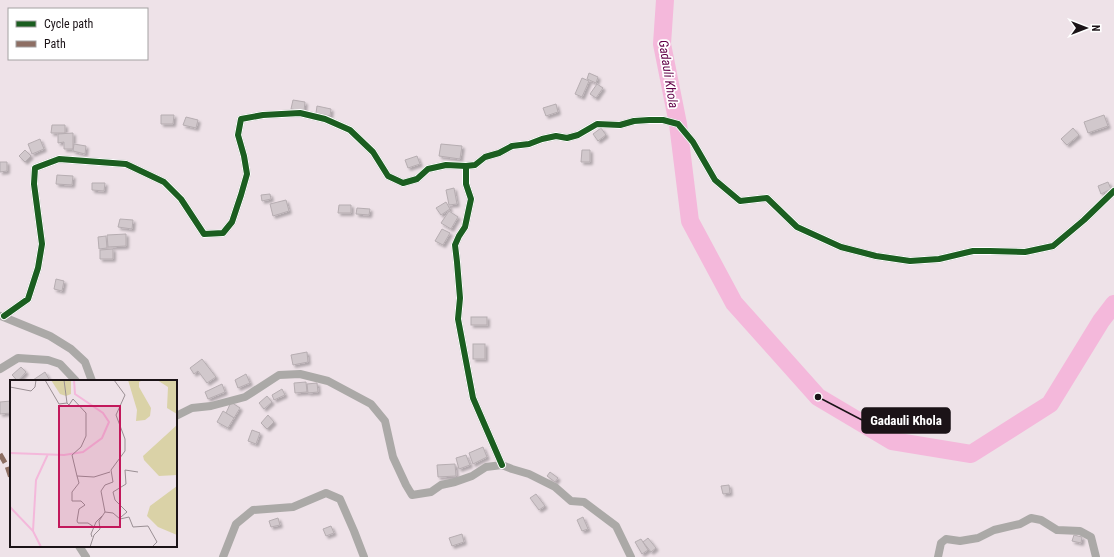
<svg xmlns="http://www.w3.org/2000/svg" width="1114" height="557" font-family="'Roboto Condensed',sans-serif">
  <defs>
    <filter id="shadow"><feDropShadow dx="2.5" dy="2.5" stdDeviation="1" flood-color="#0004"/></filter>
  </defs>
  <rect width="100%" height="100%" fill="#eee2e8"/>
  <g fill="none" stroke-linecap="round" stroke-linejoin="round">
    <polyline stroke="#f4b8db" stroke-width="18" points="665,0 662,44 678,124 690,221 734,303 818,397 892,441 971,454 1050,404 1101,321 1114,304"/>
  </g>
  <g fill="#d1c8cc" stroke="#b6adb1" filter="url(#shadow)">
    <polygon points="589,73 598,77 596,83 587,79"/>
    <polygon points="582,78 589,81 582,97 575,94"/>
    <polygon points="597,84 603,88 596,98 590,94"/>
    <polygon points="293,100 305,102 304,111 291,109"/>
    <polygon points="556,104 558,112 546,116 543,108"/>
    <polygon points="317,106 331,109 330,116 316,113"/>
    <polygon points="161,115 174,115 173,124 161,124"/>
    <polygon points="1104,115 1108,126 1088,133 1084,122"/>
    <polygon points="186,117 198,120 196,128 183,125"/>
    <polygon points="52,125 65,125 65,133 51,133"/>
    <polygon points="601,128 606,135 598,141 593,134"/>
    <polygon points="1073,128 1079,135 1067,145 1061,139"/>
    <polygon points="73,133 73,149 64,149 64,142 58,143 58,134"/>
    <polygon points="40,139 44,149 32,154 28,144"/>
    <polygon points="74,144 86,146 85,154 73,151"/>
    <polygon points="441,144 462,146 460,159 439,156"/>
    <polygon points="25,150 31,156 25,162 19,156"/>
    <polygon points="582,150 590,150 590,162 581,162"/>
    <polygon points="417,156 420,164 408,168 405,160"/>
    <polygon points="0,162 7,162 7,171 0,172"/>
    <polygon points="57,175 73,176 72,185 56,184"/>
    <polygon points="1108,182 1111,189 1101,194 1098,186"/>
    <polygon points="92,183 105,183 104,191 92,190"/>
    <polygon points="454,188 457,204 449,205 446,190"/>
    <polygon points="270,194 271,199 262,201 261,195"/>
    <polygon points="286,200 289,211 273,216 270,204"/>
    <polygon points="446,202 450,209 441,215 436,208"/>
    <polygon points="339,205 351,205 351,213 338,213"/>
    <polygon points="357,208 370,209 369,215 356,214"/>
    <polygon points="449,211 458,217 451,229 441,223"/>
    <polygon points="120,219 133,220 132,229 118,227"/>
    <polygon points="442,229 450,233 443,245 435,241"/>
    <polygon points="126,234 126,246 108,247 107,235"/>
    <polygon points="106,236 107,248 99,249 98,237"/>
    <polygon points="113,249 113,259 100,259 100,250"/>
    <polygon points="56,279 64,281 62,291 54,289"/>
    <rect x="471" y="317" width="16" height="8"/>
    <rect x="473" y="344" width="12" height="15"/>
    <polygon points="307,352 308,362 293,365 291,355"/>
    <polygon points="202,359 216,377 207,383 198,371 194,374 190,368"/>
    <polygon points="21,367 26,372 18,381 12,375"/>
    <polygon points="45,372 49,379 46,381 34,381 33,380"/>
    <polygon points="246,374 250,383 238,388 235,380"/>
    <polygon points="306,382 307,392 295,393 294,383"/>
    <polygon points="317,383 318,392 308,393 307,384"/>
    <polygon points="222,384 225,392 208,399 205,392"/>
    <polygon points="282,389 285,395 274,400 272,395"/>
    <polygon points="267,396 272,402 264,409 259,403"/>
    <polygon points="11,401 11,413 0,414 0,402"/>
    <polygon points="231,402 240,408 234,418 226,413"/>
    <polygon points="223,411 234,418 228,428 217,422"/>
    <polygon points="268,415 274,422 267,429 261,423"/>
    <polygon points="252,430 260,433 256,444 248,441"/>
    <polygon points="483,447 487,457 473,464 469,453"/>
    <polygon points="466,455 470,465 459,469 456,458"/>
    <polygon points="455,464 456,476 438,477 437,465"/>
    <polygon points="550,472 558,478 555,482 547,476"/>
    <polygon points="729,485 730,493 723,494 721,486"/>
    <polygon points="536,494 545,506 539,510 530,498"/>
    <polygon points="583,517 588,529 582,531 577,520"/>
    <polygon points="278,518 280,525 271,527 269,521"/>
    <polygon points="331,526 334,533 326,536 323,529"/>
    <polygon points="462,534 464,542 452,546 449,538"/>
    <polygon points="1074,535 1082,537 1081,543 1072,541"/>
    <polygon points="648,538 656,548 651,552 643,542"/>
    <polygon points="641,539 648,550 642,554 635,542"/>
  </g>
  <g fill="none" stroke-linecap="round" stroke-linejoin="round">
    <g stroke="#aba9a7" stroke-width="8">
      <polyline points="1,316 50,336 71,349 85,362 92,381"/>
      <polyline points="4,316 28,299 38,268 42,244 34,184 35,168 59,159 126,164 164,182 181,199 204,234 223,233 232,222 241,195 247,174 244,156 238,135 241,119 263,115 300,113 325,119 350,130 373,152 388,176 403,183 417,179 428,169 446,165 466,166"/>
      <polyline points="0,369 18,358 48,360 60,364 76,381"/>
      <polyline points="176,416 192,408 211,406 245,397 279,375 300,374 328,381 371,404 385,421 393,457 406,485 412,495 431,492 441,485 455,482 472,476 486,467 502,465 512,469 529,474 555,487 571,501 584,502 616,526 631,557"/>
      <polyline points="502,465 473,398 458,319 460,298 457,262 455,245 459,236 465,227 471,199 466,184 466,166 475,165 485,157 499,153 512,146 529,144 542,139 556,136 567,138 578,135 597,124 620,125 634,121 649,120 663,120 678,124 693,142 715,180 740,201 767,198 797,227 841,247 876,256 910,261 939,259 973,251 990,251 1025,252 1053,246 1084,220 1114,191"/>
      <polyline points="79,546 86,557"/>
      <polyline points="223,557 236,524 253,510 293,507 326,493 340,499 354,531 364,557"/>
      <polyline points="938,557 941,543 946,539 960,541 978,538 994,530 1020,524 1031,518 1041,520 1057,530 1080,531 1091,537 1096,557"/>
    </g>
    <polyline stroke="#8d6e63" stroke-width="5" stroke-dasharray="10 5" stroke-linecap="butt" points="0,454 7,466 11,478"/>
    <g stroke="#fff" stroke-width="8">
      <g id="cycleway">
        <polyline points="4,316 28,299 38,268 42,244 34,184 35,168 59,159 126,164 164,182 181,199 204,234 223,233 232,222 241,195 247,174 244,156 238,135 241,119 263,115 300,113 325,119 350,130 373,152 388,176 403,183 417,179 428,169 446,165 466,166"/>
        <polyline points="502,465 473,398 458,319 460,298 457,262 455,245 459,236 465,227 471,199 466,184 466,166 475,165 485,157 499,153 512,146 529,144 542,139 556,136 567,138 578,135 597,124 620,125 634,121 649,120 663,120 678,124 693,142 715,180 740,201 767,198 797,227 841,247 876,256 910,261 939,259 973,251 990,251 1025,252 1053,246 1084,220 1114,191"/>
      </g>
    </g>
    <use href="#cycleway" stroke="#1b5e20" stroke-width="6"/>
  </g>
  <g text-anchor="middle" stroke-width="3.5" stroke-linejoin="round" paint-order="stroke">
    <g font-size="13" font-style="italic" fill="#610147" stroke="#fff">
      <text transform="translate(669 74) rotate(81)" y="5">Gadauli Khola</text>
    </g>
  </g>
  <g transform="translate(10 380)">
    <rect width="167" height="167" fill="#eee2e8"/>
    <path d="M41,0H61V14L56,16L50,14ZM118,0H133L129,2V7L141,28L140,36L135,40L126,41L127,30ZM147,0H167V34L157,28L158,7ZM167,45V95L149,96L134,80L133,76ZM167,106V155L148,147L137,136L140,126Z" fill="#dad2a7"/>
    <path fill="none" stroke="#f4b8db" stroke-width="2" d="M0,73L54,75L73,72L92,58L99,42L93,33L65,14L64,0M0,127L23,151L31,167M23,151L26,100L38,74"/>
    <path fill="none" stroke="#9a8f94" stroke-width="1" d="M35,0L49,24L57,23L59,25L63,19L76,33V56L71,67L62,75L67,96L84,97L100,92M54,0L57,23M0,7L21,11L25,7L26,0M67,96L69,103L62,112V121H71L75,125L69,129L67,141L68,143H78L84,147M95,132L103,133L110,139L119,137L123,147L138,146L147,162L142,167M111,137L117,132L105,120L103,112L116,104L115,90L128,92M82,157L81,154L86,142L92,136M80,167L84,155L90,149L89,141L95,132L91,111L95,105L103,102L101,90L115,71V59L106,35L115,15L104,0"/>
    <path fill="#c2185b" fill-opacity="0.15" stroke="#c2185b" stroke-width="2" d="M49,26H110V147H49Z"/>
    <rect width="167" height="167" fill="none" stroke="#1b1317" stroke-width="2"/>
  </g>
  <path fill="none" stroke="#1b1317" stroke-width="1.5" d="M818 397L862 420"/>
  <circle fill="#1b1317" stroke="#fff" stroke-width="1.5" cx="818" cy="397" r="4"/>
  <rect fill="#1b1317" stroke="#1b1317" stroke-width="1.5" x="862" y="408" width="88" height="25" rx="4"/>
  <g font-size="13" text-anchor="middle" font-weight="bold" fill="#fff">
    <text x="906" y="425">Gadauli Khola</text>
  </g>
  <rect x="8" y="8" width="140" height="52" fill="#ffffff" stroke="#a4a1a2"/>
  <rect x="16" y="21" width="20" height="6" fill="#1b5e20" stroke="#a4a1a2"/>
  <text x="44" y="28" font-size="12" fill="#1b1317">Cycle path</text>
  <rect x="16" y="41" width="20" height="6" fill="#8d6e63" stroke="#a4a1a2"/>
  <text x="44" y="48" font-size="12" fill="#1b1317">Path</text>
  <g transform="translate(1086 28) rotate(90)" stroke="#ffffff" stroke-width="3" paint-order="stroke">
  <path d="M0-3L7 15L0 10L-7 15Z" fill="#1b1317"/>
  <text y="-6" font-size="11" font-weight="bold" text-anchor="middle" fill="#1b1317">N</text>
  </g>
</svg>
